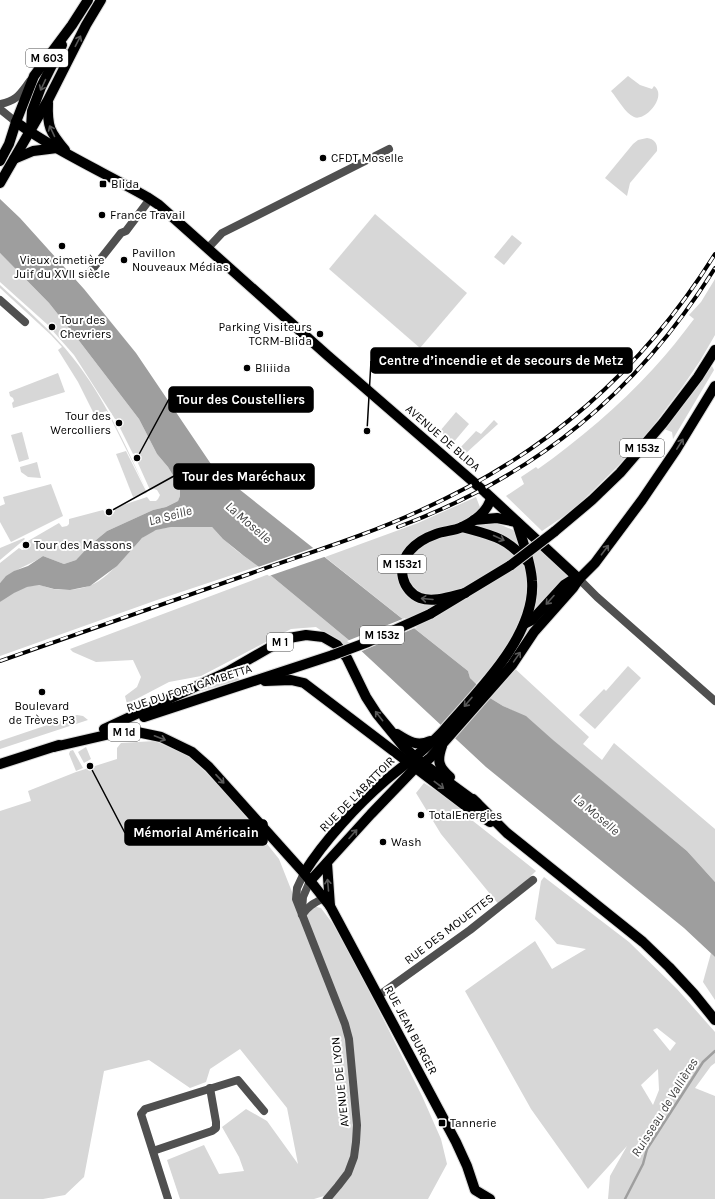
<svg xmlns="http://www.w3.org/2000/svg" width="715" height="1199" font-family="Karla,sans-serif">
  <rect width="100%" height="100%" fill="#fff"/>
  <g fill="#d7d7d7" fill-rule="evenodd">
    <path d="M628,76L640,85L652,89L654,86C668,96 645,122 634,117C625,113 618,99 611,91Z"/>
    <path d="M647,138C654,139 658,143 657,151L630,183L627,196L605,178L633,144L638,140Z"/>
    <polygon points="375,214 467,293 420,348 329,269"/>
    <polygon points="512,235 522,243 504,265 494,257"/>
    <path d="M0,253L49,303L80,342L139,419L157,454L168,467L177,482L180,490V496L178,501L166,507L153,510L107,531L90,545L76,560L64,564L43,556C29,566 12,569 0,583V563L19,548L22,550L27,549L29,544L28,541L59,523L62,527L67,526L69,524V519L103,510L107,515H111L115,511L114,508L147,497L150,501H156L158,499L160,495L157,490L154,489L150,490L137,461L139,458V456L136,453L133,454L119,426L121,425L120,420L115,419L74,355L52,330L53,325L51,324L48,325L0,282Z"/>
    <path d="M715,279V335L700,361L683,386L650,430L617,467L573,510L542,531L506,496L524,484L521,477L536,467L538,469C579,440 619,406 653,369C668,353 681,336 694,319L689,315L701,302Z"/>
    <path d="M0,285C25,308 52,331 73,358C105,398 126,447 148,493L107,411L94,414L78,382L58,350L62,347L51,335L0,288Z"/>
    <polygon points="712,366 714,370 673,439 672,432 664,429"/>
    <polygon points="58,373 65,392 13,408 12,403 14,401 13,398 10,396 9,392"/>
    <polygon points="456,412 469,424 453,443 440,431"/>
    <polygon points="494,420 498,424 465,454 459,449 476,431 481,434"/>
    <polygon points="22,432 29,459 19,462 11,435"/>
    <polygon points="126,451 147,493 133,497 116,454"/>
    <polygon points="37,462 41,478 28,477 21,472 20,467"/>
    <polygon points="51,484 63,516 11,542 0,522 0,506 5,504 3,497"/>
    <polygon points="476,497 486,523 499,524 537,540 579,579 512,666 589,737 583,744 602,760 614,743 715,829 715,882 687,851 552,740 526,717 503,706 490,698 502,685 488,671 475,685 470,678 468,671 325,557 418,523"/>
    <path d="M171,527H212C226,543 241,555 259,566L157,600L0,656V602C9,594 25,585 38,585C43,585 48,588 53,589C64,591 78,590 89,586C117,576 131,538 156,530C160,528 166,528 171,527Z"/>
    <polygon points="24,538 25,539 0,560 0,548"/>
    <polygon points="269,574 356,646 348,649 316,627 291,629 201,676 169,682 127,704 125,696 137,687 141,677 133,660 96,662 73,652 70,649"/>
    <polygon points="628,666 641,678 595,729 579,715 604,689 606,691"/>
    <polygon points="237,673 239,680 198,692"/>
    <polygon points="77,715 83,716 88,720 0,749 0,741"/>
    <polygon points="155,741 189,756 226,792 279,859 296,902 321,908 333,924 354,961 422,1096 441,1139 447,1164 428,1199 321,1199 324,1196 314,1199 180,1199 167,1160 204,1145 219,1174 244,1171 239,1157 222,1127 246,1109 267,1121 298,1164 287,1108 240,1049 210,1069 206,1082 190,1088 149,1060 104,1071 84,1177 65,1195 43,1199 0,1199 0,811 31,801 28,791 76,772 117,759 117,748 121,743"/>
    <polygon points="86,747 91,759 84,763 78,752"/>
    <polygon points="73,750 83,768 76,771 69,754 70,751"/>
    <polygon points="424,783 453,801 473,821 536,871 500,906 441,834 416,793"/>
    <path d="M544,877L629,942L677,989L715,1032V1063L711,1066L695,1088L715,1096V1199H608L610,1176L627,1146L588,1189L531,1109L465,991L535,941L552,969L586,949L557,944L535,919L541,881ZM657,1028L676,1043L670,1051L653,1030ZM658,1069L659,1090L653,1105L641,1085Z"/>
    <polygon points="711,953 715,957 715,1000 703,982"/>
  </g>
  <polygon fill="#9e9e9e" points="0,199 20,218 84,289 136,353 215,470 468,671 470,678 490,698 503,706 526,716 553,740 687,851 715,882 715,957 684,928 486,767 356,646 269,574 244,556 223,539 212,527 171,527 156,530 142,538 117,566 90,586 70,590 54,589 39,585 27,587 14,593 0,602 0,583 6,576 14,571 28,566 43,556 64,564 76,560 90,545 107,531 153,510 166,507 178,501 180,496 180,490 177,482 168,467 157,454 139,419 80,342 49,303 0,253"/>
  <g fill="#fff">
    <polygon points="316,547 327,556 269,576 258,567"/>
    <polygon points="405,618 417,627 360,652 347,641"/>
  </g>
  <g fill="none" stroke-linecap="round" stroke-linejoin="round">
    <polyline stroke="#9e9e9e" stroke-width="2.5" points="625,1199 643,1164 647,1149 703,1062 715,1051"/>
    <g stroke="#dbdbdb" stroke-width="12">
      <g id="major">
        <path d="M48,103C47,127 50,132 65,150"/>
        <path d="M16,122C56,151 103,172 147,197L159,205L327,355L485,492L579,579"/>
        <polyline points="31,128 32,111 41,87 62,45"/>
        <polyline points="14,159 33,151 57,148"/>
        <polyline points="0,161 9,144 16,122 34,76 72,25 88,0"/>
        <polyline points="0,183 48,100 86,25 101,0"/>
        <polyline points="474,520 497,518 516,522"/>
        <path d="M462,527C491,535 506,537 527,561"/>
        <polyline points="554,532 592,500 620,473 663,423 698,377 715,350"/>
        <path d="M465,593C452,596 434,603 420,598C412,595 405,587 403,578C398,556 416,541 436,534C444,531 454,531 462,527C475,521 487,512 491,498"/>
        <polyline points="430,614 511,565"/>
        <polyline points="524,624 532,620 564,585 572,580 579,579 595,563 642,500 676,450 715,386"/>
        <polyline points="265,681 291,680 304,683 471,810 490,822"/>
        <polyline points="144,717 333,655"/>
        <polyline points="104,729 227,672 274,645 289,638 306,635 323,637 337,645 347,658 366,697 377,714 404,747 421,762 477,803"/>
        <path d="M397,734C408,741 417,747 430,741"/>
        <path d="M442,746C437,760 438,767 450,777"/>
        <polyline points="54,747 119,732 137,732 161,737 192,752 209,767 304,873 330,906 456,1142 467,1166 475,1190 490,1199"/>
        <polyline points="0,764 59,745"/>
        <polyline points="418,767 430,758 512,665 534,632 573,588 579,579"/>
        <polyline points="473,799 507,833 643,942 669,967 694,994 715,1020"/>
        <polyline points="327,863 330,906"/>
        <path d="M304,873C324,841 357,805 386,780C405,764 427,749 444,730C477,692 536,636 532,581C531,561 522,541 517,522"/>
        <polyline points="310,881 371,814 419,764"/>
      </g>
    </g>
    <g stroke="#505050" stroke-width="8">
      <path d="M0,104C17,101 20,94 30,81"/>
      <polyline points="0,109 16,122"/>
      <polyline points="208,248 222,233 389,149"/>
      <polyline points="91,271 121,233 126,231 150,199"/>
      <polyline points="0,300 25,322"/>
      <polyline points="579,579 597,597 715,701"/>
      <polyline points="304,873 297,888 296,899 345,1024 349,1039 357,1125 356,1142 354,1157 348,1173 338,1186 327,1199"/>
      <polyline points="302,910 303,897 310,881"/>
      <path d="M302,915C308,906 314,903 324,898"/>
      <polyline points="378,996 470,930 533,880"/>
      <polyline points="153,1151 212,1131 216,1128 216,1122 210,1088"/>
      <polyline points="168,1199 141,1114 145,1109 238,1080 264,1111"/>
    </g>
    <use href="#major" stroke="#000" stroke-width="10"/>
    <g stroke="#000" stroke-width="4">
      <g id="rail">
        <path d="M398,527C537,475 636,394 715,268"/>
        <path d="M0,661C84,631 168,602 252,573C308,553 365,536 419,511C545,455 642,371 715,254"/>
      </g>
    </g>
    <use href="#rail" stroke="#fff" stroke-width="2.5" stroke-dasharray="8" stroke-linecap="butt"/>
    <g stroke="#dbdbdb" stroke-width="12" stroke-linecap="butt">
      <g id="major-bridge">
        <polyline points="511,565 554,532"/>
        <polyline points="333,655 368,642 430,614"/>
      </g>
    </g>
    <use href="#major-bridge" stroke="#000" stroke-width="10"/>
  </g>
  <defs><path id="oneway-shaft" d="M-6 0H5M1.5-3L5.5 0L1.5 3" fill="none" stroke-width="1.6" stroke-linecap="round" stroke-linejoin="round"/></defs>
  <g stroke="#595959">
    <use href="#oneway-shaft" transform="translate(78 41) rotate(-63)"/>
    <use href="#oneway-shaft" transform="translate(43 85) rotate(115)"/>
    <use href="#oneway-shaft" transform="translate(52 131) rotate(-115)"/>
    <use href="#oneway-shaft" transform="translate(680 444) rotate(-58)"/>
    <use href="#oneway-shaft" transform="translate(499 538) rotate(25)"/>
    <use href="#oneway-shaft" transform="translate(605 550) rotate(-53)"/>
    <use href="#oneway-shaft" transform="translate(427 599) rotate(-175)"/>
    <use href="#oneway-shaft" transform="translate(550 600) rotate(132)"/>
    <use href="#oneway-shaft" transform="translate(517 657) rotate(-55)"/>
    <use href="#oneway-shaft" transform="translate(468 702) rotate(131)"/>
    <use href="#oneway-shaft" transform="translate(379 716) rotate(-128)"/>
    <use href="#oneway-shaft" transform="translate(160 738) rotate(21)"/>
    <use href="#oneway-shaft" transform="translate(220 779) rotate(47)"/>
    <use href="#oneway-shaft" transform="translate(439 785) rotate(37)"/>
    <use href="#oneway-shaft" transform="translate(353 834) rotate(-48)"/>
    <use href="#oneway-shaft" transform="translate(328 885) rotate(-95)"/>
  </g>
  <g fill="#000" stroke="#fff" stroke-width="1.5">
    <circle cx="323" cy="158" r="4"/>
    <rect x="99" y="180" width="8" height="8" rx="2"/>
    <circle cx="102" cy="215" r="4"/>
    <circle cx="62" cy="246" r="4"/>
    <circle cx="124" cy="260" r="4"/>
    <circle cx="52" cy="327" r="4"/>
    <circle cx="320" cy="334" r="4"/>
    <circle cx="247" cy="368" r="4"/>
    <circle cx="119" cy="423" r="4"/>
    <circle cx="26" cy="545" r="4"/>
    <circle cx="42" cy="692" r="4"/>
    <circle cx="421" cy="815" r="4"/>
    <circle cx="383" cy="842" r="4"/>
    <rect x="438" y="1119" width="8" height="8" rx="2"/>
  </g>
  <g text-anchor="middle" stroke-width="4" stroke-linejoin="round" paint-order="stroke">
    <g fill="#fff" stroke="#4c4c4c" stroke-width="1">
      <rect x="26" y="49" width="42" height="18" rx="3"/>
      <rect x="620" y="439" width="44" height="18" rx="3"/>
      <rect x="378" y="555" width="48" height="18" rx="3"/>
      <rect x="360" y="626" width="44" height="18" rx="3"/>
      <rect x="267" y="633" width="26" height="18" rx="3"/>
      <rect x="108" y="723" width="32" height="18" rx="3"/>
    </g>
    <g font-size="11" font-weight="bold" fill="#000">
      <text x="47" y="62">M 603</text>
      <text x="642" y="452">M 153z</text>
      <text x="402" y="568">M 153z1</text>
      <text x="382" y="639">M 153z</text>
      <text x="280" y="646">M 1</text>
      <text x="124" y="736">M 1d</text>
    </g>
    <g font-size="12" fill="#000" stroke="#fff" text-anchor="start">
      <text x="331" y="162">CFDT Moselle</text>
      <text x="111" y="188">Blida</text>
      <text x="110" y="219">France Travail</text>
      <text x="132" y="257">Pavillon<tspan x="132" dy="14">Nouveaux Médias</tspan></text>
      <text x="62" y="264" text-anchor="middle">Vieux cimetière<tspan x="62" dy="14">Juif du XVII siècle</tspan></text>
      <text x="60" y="324">Tour des<tspan x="60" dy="14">Chevriers</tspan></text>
      <text x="312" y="331" text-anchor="end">Parking Visiteurs<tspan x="312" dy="14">TCRM-Blida</tspan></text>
      <text x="255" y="372">Bliiida</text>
      <text x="111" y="420" text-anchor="end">Tour des<tspan x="111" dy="14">Wercolliers</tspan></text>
      <text x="34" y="549">Tour des Massons</text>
      <text x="42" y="710" text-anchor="middle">Boulevard<tspan x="42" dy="14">de Trèves P3</tspan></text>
      <text x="429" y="819">TotalEnergies</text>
      <text x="391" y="846">Wash</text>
      <text x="450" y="1127">Tannerie</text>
    </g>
    <g font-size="12" fill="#000" stroke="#fff">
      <text transform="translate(443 438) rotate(41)" y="4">AVENUE DE BLIDA</text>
      <text transform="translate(189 688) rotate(-18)" y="4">RUE DU FORT GAMBETTA</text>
      <text transform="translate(357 794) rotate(-45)" y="4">RUE DE L'ABATTOIR</text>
      <text transform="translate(449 929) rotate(-37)" y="4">RUE DES MOUETTES</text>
      <text transform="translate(411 1030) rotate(62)" y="4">RUE JEAN BURGER</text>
      <text transform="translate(340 1082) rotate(-96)" y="4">AVENUE DE LYON</text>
    </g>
    <g font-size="13" font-style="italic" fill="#3f3f3f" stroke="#fff">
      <text transform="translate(170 515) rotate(-15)" y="5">La Seille</text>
      <text transform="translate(249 522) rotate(41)" y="5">La Moselle</text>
      <text transform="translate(597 814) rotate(40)" y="5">La Moselle</text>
      <text transform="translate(664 1107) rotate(-58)" y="5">Ruisseau de Vallières</text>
    </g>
  </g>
  <path fill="none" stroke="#000" stroke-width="1.5" d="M367 431L371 361M137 458L169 399M109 512L174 476M90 766L125 833"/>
  <g fill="#000" stroke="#fff" stroke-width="1.5">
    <circle cx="367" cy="431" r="4"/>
    <circle cx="137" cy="458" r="4"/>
    <circle cx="109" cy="512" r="4"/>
    <circle cx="90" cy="766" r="4"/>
  </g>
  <g fill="#000" stroke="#000" stroke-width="1.5">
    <rect x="371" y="348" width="261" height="25" rx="4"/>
    <rect x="169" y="387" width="144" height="25" rx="4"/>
    <rect x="174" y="464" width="140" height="25" rx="4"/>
    <rect x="125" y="820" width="142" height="25" rx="4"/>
  </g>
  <g font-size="13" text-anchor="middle" font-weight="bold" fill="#fff">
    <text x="501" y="365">Centre d’incendie et de secours de Metz</text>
    <text x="241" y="404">Tour des Coustelliers</text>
    <text x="244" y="481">Tour des Maréchaux</text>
    <text x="196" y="837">Mémorial Américain</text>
  </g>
</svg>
